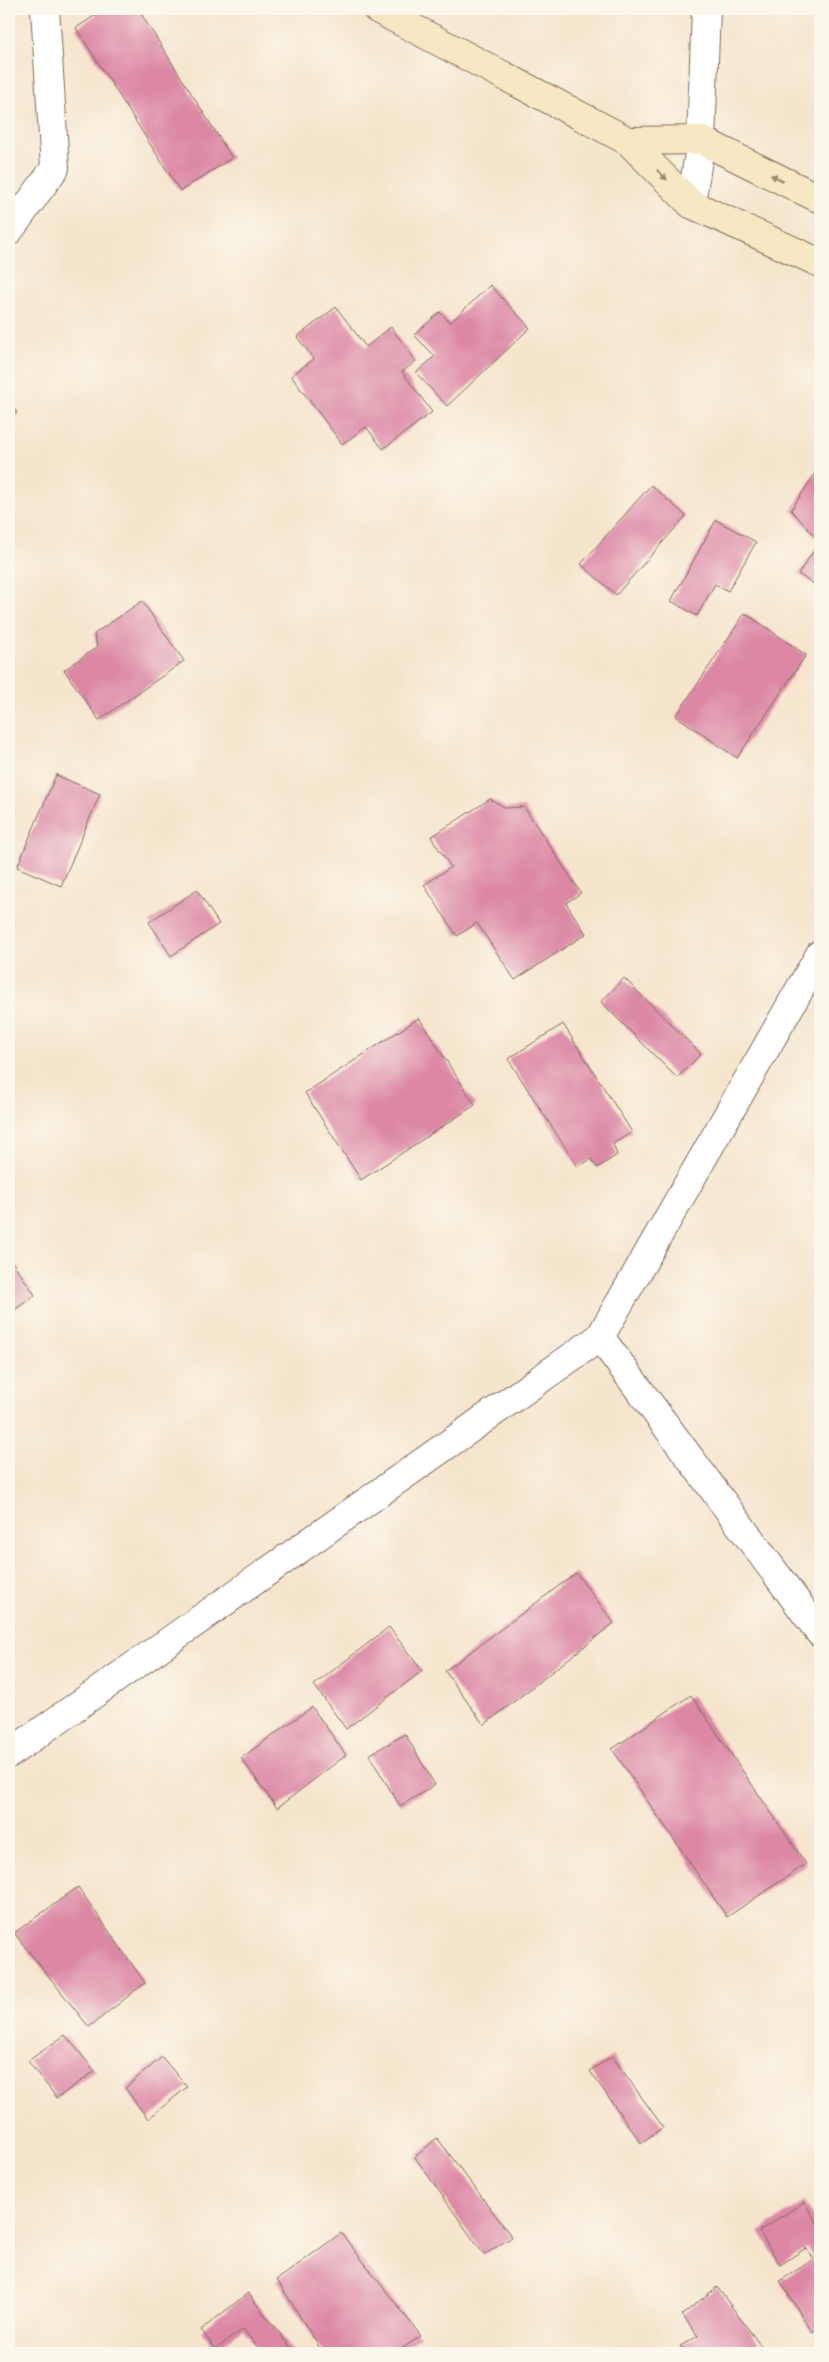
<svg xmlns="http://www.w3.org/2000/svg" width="829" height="2362" font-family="'Indie Flower',sans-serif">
  <rect width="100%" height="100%" fill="#fbf7ec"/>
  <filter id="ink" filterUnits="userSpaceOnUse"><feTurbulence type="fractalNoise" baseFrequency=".02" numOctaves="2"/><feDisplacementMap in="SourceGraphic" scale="10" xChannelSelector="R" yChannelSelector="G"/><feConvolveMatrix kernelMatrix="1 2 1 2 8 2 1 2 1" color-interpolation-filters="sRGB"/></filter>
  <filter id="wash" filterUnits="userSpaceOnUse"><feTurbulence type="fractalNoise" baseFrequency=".0096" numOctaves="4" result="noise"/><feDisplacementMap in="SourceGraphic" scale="20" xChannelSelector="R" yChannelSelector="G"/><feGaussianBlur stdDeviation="1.12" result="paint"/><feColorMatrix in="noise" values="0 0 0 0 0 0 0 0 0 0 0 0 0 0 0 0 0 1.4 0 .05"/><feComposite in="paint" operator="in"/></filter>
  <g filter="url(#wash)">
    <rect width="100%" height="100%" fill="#f5e5cc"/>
    <g id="blocks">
      <g fill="#dc88a5">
        <polygon points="105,9 138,9 232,158 180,191 76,28"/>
        <polygon points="490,285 530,328 447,406 416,373 435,356 414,335 440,312 450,323"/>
        <polygon points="336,307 366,347 391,327 416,361 402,372 432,412 383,449 366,427 342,444 291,376 314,359 297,337"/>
        <polygon points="9,401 17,413 9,419"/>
        <polygon points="820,466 820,476 817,482 820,484 820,588 798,574 820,542 791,510"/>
        <polygon points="651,485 686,516 616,595 581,564"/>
        <polygon points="716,520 756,542 728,591 715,584 697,616 671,601"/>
        <polygon points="142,601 184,661 99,720 64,670 97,647 94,634"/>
        <polygon points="745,613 806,655 737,758 676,716"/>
        <polygon points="56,775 100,794 61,886 17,867"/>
        <polygon points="490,799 506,808 524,807 581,893 566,903 586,934 515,980 477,923 457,936 424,885 451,867 431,837"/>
        <polygon points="197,890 219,924 171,956 149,922"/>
        <polygon points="624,978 701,1054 677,1078 601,1002"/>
        <polygon points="419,1018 475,1105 361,1180 305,1093"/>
        <polygon points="563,1024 632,1132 613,1144 617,1155 597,1168 591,1159 578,1167 508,1059"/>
        <polygon points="9,1257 35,1295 9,1314"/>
        <polygon points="576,1573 614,1623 484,1725 445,1671"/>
        <polygon points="389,1627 422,1671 346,1729 314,1685"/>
        <polygon points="691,1695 806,1864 727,1917 612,1749"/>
        <polygon points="312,1707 346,1755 277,1808 241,1758"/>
        <polygon points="405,1734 435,1785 400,1806 369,1755"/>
        <polygon points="78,1887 145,1983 89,2027 14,1933"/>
        <polygon points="65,2035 95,2071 57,2098 28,2061"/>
        <polygon points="612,2056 663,2127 641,2143 590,2071"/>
        <polygon points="162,2057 187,2087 148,2119 125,2088"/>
        <polygon points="437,2138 512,2237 484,2255 415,2157"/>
        <polygon points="804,2202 817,2223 820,2220 820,2327 812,2332 780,2281 814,2259 806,2248 780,2265 759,2231"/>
        <polygon points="341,2233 421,2336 395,2353 323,2353 277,2280"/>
        <polygon points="717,2287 766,2353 687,2353 680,2346 698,2336 682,2315"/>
        <polygon points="248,2293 295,2353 262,2353 243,2329 216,2349 201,2330"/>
      </g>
    </g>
  </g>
  <g filter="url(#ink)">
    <use href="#blocks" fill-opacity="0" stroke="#7c6b5b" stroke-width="1"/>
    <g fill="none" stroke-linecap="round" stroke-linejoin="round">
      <g stroke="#7c6b5b" stroke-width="30">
        <g id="minor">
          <polyline points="691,204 701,140 706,9"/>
          <polyline points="9,231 55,168 45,9"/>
          <polyline points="820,954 600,1337 820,1633"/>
          <polyline points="9,1754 600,1337"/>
        </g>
      </g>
      <g stroke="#7c6b5b" stroke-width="30">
        <g id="secondary">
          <polyline points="377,9 628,141 691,204 820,263"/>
          <polyline points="628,141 701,140 820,199"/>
        </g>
      </g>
      <use href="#minor" stroke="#fff" stroke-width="28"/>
      <use href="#secondary" stroke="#f7e8c3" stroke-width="28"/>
    </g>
    <defs><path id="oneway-solid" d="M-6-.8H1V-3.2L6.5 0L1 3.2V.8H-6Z" transform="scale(1.25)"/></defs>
    <g fill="#998970">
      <use href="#oneway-solid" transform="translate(662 175) rotate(45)"/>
      <use href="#oneway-solid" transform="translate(777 178) rotate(-154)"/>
    </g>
  </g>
  <rect width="829" height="2362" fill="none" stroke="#fbf7ec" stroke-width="30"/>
</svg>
